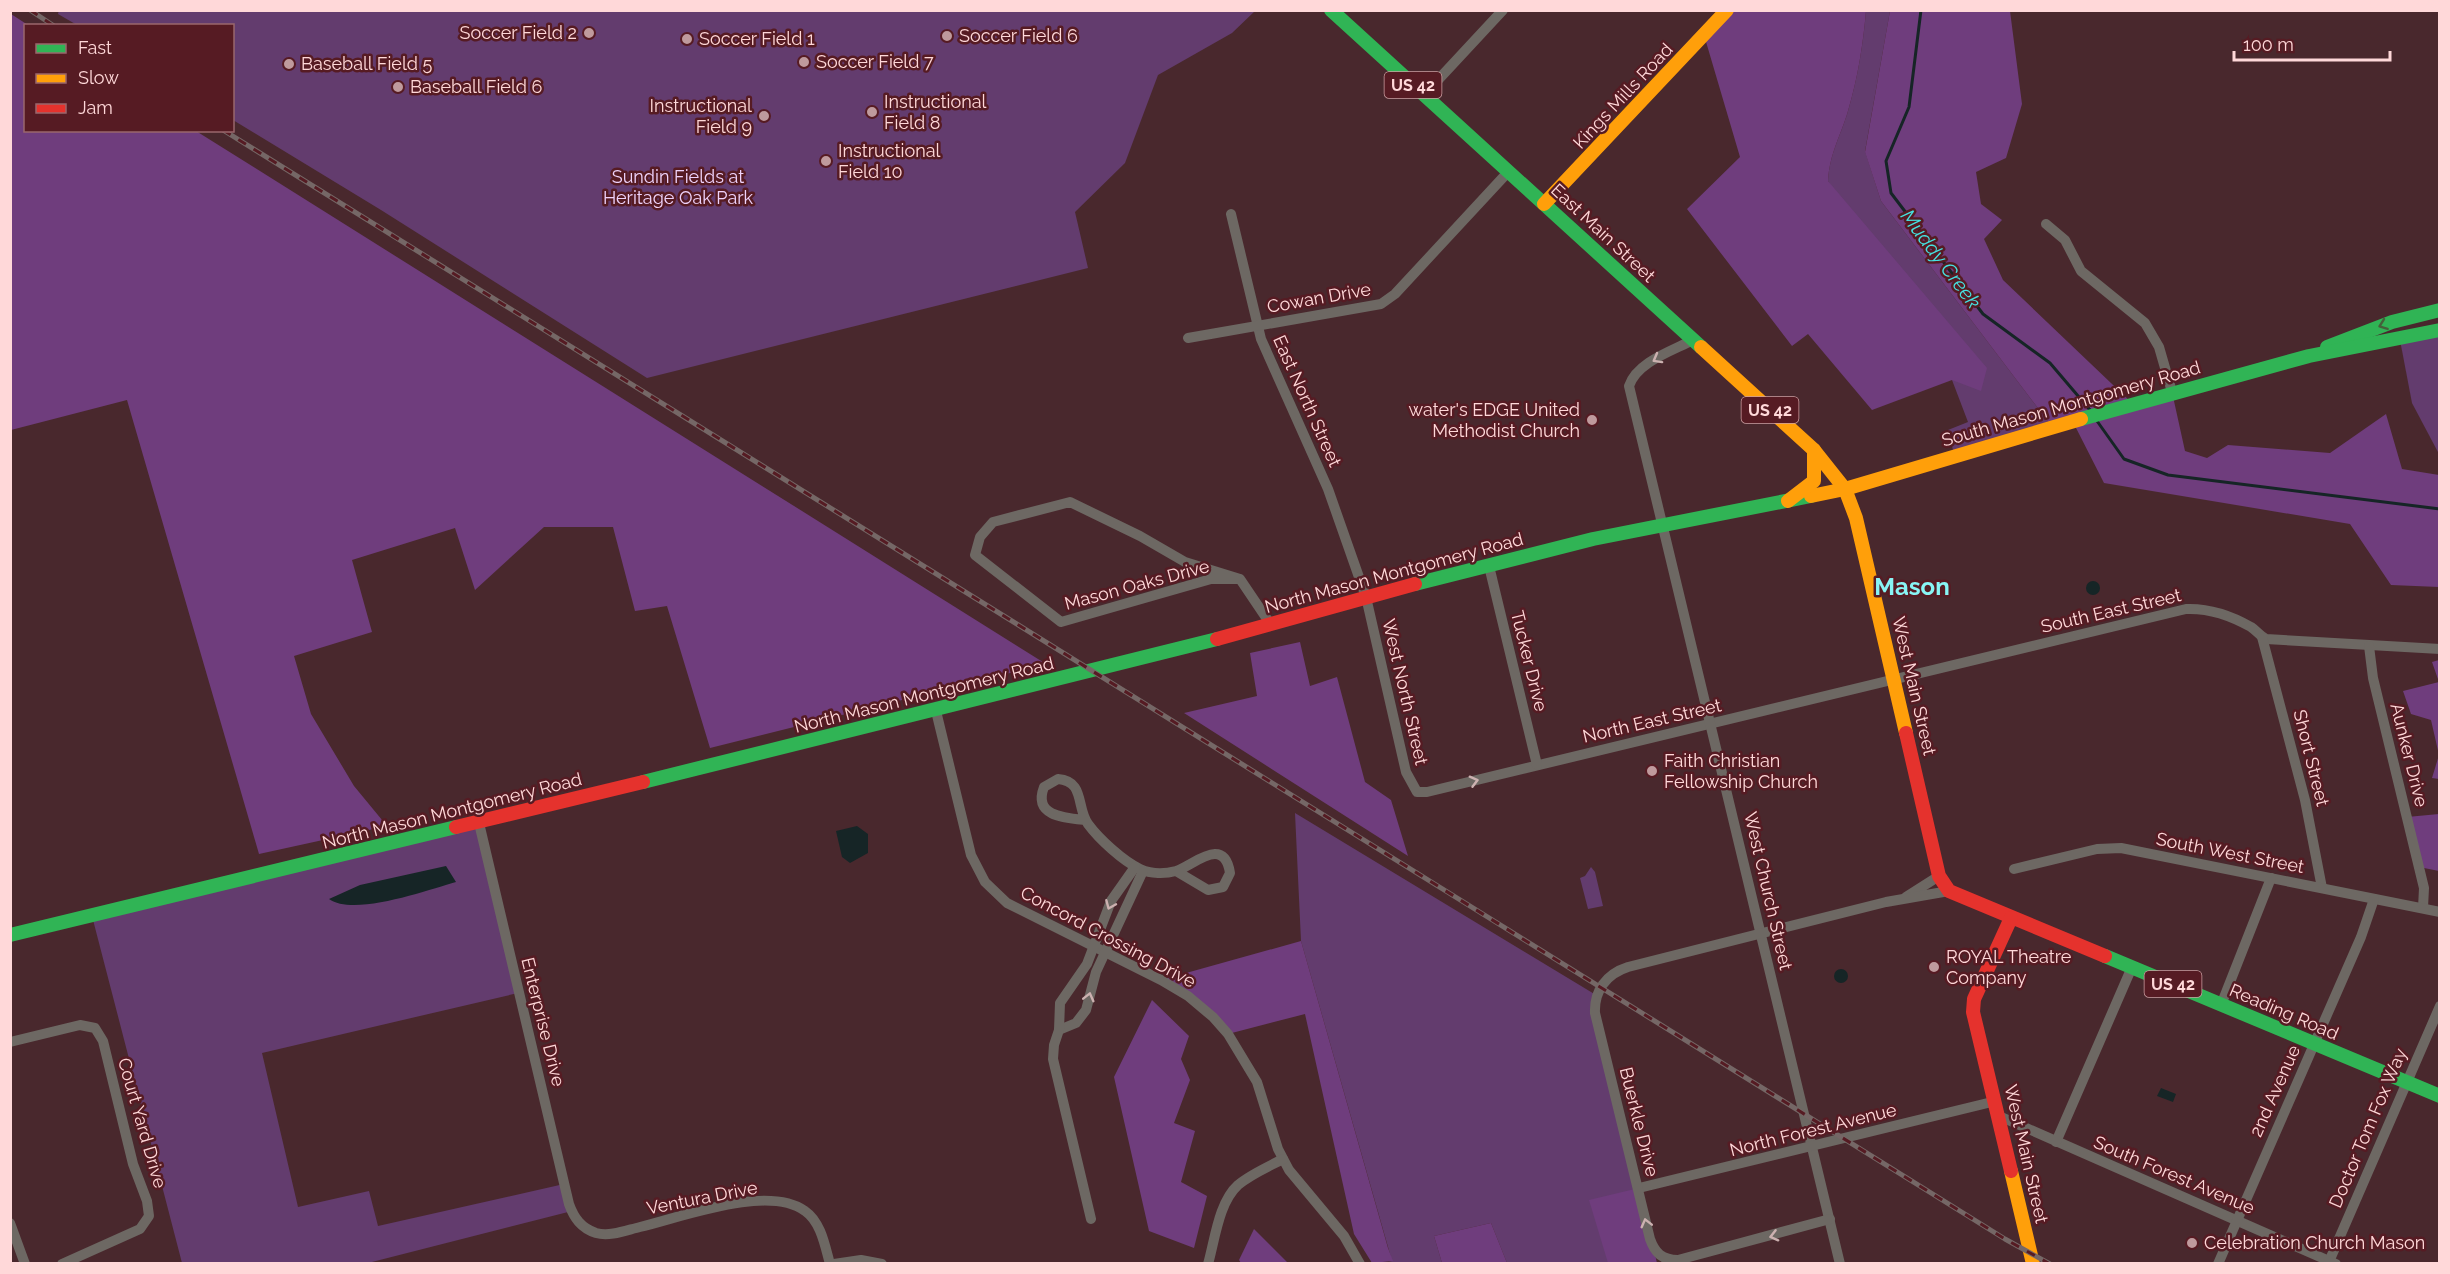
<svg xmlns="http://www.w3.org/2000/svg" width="2450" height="1274" font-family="Raleway,sans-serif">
  <rect width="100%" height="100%" fill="#49282d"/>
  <g fill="#633c6e">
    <polygon points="59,10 1255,10 1255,11 1232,33 1158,75 1125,163 1075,212 1088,268 647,378 381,210 233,120 232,26 77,25 58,14"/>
    <path d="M1866,11H1890L1865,151L1881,201L2053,428L1955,458L1948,430L1968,422L1952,380L1828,181C1830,152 1840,138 1848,111C1858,77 1863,45 1866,11Z"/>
    <polygon points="2439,330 2439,454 2412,403 2400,340"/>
    <polygon points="1295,813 1596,995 1595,1013 1639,1188 1608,1263 1507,1263 1491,1223 1434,1236 1442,1263 1385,1263 1392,1261 1301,941"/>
    <polygon points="479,823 518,993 262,1053 298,1207 369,1191 378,1226 564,1184 572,1211 368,1263 182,1263 92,916"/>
    <polygon points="1591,867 1595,872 1603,906 1588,909 1580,878 1585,876"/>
  </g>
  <g fill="#6f3d7d">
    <path d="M1726,11H1866C1863,45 1858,77 1848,111C1840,138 1830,152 1828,181L1987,368L1981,391L1952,380L1872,410L1808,334L1792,346L1687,209L1740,157L1704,35Z"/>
    <polygon points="1890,11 2010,11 2022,104 2006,158 1976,172 1981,204 2002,220 1984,239 2003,280 2133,404 2172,392 2185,451 2207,458 2228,445 2330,453 2386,414 2402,469 2439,475 2439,587 2391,585 2350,524 2104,483 2073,422 2053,428 1881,201 1865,152"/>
    <polygon points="11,14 28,25 26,26 26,130 196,131 1046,664 710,748 667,606 635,611 613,527 544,527 475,590 455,528 352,560 372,632 294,656 311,714 354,786 387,826 259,854 127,400 11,430"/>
    <polygon points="1300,642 1310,686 1337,677 1365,782 1391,800 1408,856 1184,713 1257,696 1250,653"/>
    <polygon points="2439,660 2440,660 2439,779 2432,778 2439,755 2431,720 2411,714 2403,691 2439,682 2432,662"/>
    <polygon points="2439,814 2439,871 2419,867 2407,817"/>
    <polygon points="1301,941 1388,1248 1393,1261 1372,1263 1354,1234 1305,1014 1228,1034 1161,980"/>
    <polygon points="1152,1000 1189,1036 1181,1059 1190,1080 1174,1123 1195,1131 1181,1182 1207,1196 1194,1248 1149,1231 1114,1077"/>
    <polygon points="1639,1188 1657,1263 1608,1263 1589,1200"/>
    <polygon points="1491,1223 1507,1263 1442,1263 1434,1236"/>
    <polygon points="1254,1229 1288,1263 1241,1263 1239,1260"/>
  </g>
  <g fill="#162526">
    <circle cx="2093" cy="588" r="7"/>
    <polygon points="857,826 868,834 868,853 850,863 842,857 836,831"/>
    <path d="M446,866L456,882C427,890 354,917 329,899L360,885Z"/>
    <circle cx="1841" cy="976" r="7"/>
    <polygon points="2161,1088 2176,1094 2173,1102 2157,1096"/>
  </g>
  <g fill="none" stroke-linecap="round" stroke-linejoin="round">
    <g stroke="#162526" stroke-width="3">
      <polyline points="1921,10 1909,107 1886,161 1891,193 1983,314 2050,363 2090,410"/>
      <polyline points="2097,421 2124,459 2168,475 2440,509"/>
    </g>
    <g stroke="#6d6863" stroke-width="10">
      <polyline points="1424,95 1503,10"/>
      <path d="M1231,214L1261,339L1328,489L1366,597L1406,772L1417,792H1427L2186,609C2210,608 2230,615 2251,627C2257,631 2260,636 2266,639L2440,649"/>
      <polyline points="2046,224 2065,240 2081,271 2145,323 2159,347 2172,392"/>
      <polyline points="1188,338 1381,304 1395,294 1509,171"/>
      <path d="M1693,340C1672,351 1637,362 1629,386L1840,1264"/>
      <polyline points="1489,566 1537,765"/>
      <polyline points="1240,579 1211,579 1061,622 975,555 980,537 993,522 1070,502 1140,536 1185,562 1240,579 1271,625"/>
      <polyline points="2262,637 2305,800 2322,888"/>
      <polyline points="2369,646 2373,678 2424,888 2423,908"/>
      <polyline points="936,711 971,855 985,882 1007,903 1161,980 1188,996 1213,1017 1228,1034 1257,1082 1278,1149 1289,1170 1344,1236 1360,1264"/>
      <path d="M1085,820C1064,818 1033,816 1044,787L1058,779C1085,781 1076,807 1088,824C1099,839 1123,861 1140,869C1151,874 1165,874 1176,871C1194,865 1224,835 1230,873L1223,887L1208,890L1176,871"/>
      <path d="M479,823L569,1204C574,1218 581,1228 596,1233C610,1237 627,1230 640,1227C682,1217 768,1184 805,1211C821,1222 825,1246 830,1264"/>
      <polyline points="2014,869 2097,849 2121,848 2440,912"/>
      <polyline points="1906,897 1939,876"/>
      <polyline points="2221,1005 2271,878"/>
      <polyline points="1059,1030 1076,1023 1086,1010 1096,972 1143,871"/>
      <polyline points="10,1042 80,1025 95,1028 103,1041 133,1164 147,1201 149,1216 140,1229 62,1264"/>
      <polyline points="1999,1116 2336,1264"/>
      <polyline points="2056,1142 2132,967"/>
      <polyline points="1639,1188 1996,1101"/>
      <polyline points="1091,1219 1053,1059 1054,1045 1059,1030 1060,1003 1087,964 1111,901 1135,867"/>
      <path d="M1830,1219L1678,1260C1662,1260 1655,1253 1650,1239L1595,1013C1594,991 1606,974 1628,967L1886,902L1949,891"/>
      <polyline points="10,1223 25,1264"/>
      <polyline points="834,1264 861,1260 882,1264"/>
      <path d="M1208,1264C1215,1239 1219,1202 1238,1185C1251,1174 1268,1167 1283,1159"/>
      <polyline points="2218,1264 2361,937 2374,899"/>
      <polyline points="2328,1264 2440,1006"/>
    </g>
    <g stroke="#30b455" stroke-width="14">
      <polyline points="1331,10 1701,347"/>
      <polyline points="2327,347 2392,322 2440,310"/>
      <polyline points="2081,419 2309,356 2440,330"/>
      <polyline points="1415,584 1593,539 1811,496"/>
      <polyline points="643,782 1217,639"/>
      <polyline points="10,935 456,827"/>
      <polyline points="2105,956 2440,1096"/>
    </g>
    <g stroke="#ff9f0a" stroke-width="14">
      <polyline points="1544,204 1727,10"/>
      <polyline points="1701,347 1814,450 1845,489 1856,518 1906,733"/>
      <polyline points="1811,496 1845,489 2081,419"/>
      <polyline points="1788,501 1814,481 1814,450"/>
      <polyline points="2011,1171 2033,1264"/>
    </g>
    <g stroke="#e5322d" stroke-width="14">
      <polyline points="1217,639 1415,584"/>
      <polyline points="1906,733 1939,876 1949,891 2105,956"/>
      <polyline points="456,827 643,782"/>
      <polyline points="2011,1171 1973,1012 1974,999 2011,918"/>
    </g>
    <g stroke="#756766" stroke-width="5">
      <g id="rail">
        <polyline points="30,10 54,26"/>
        <polyline points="223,130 2005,1239 2050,1264"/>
      </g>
    </g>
    <use href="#rail" stroke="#561b23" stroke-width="3" stroke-dasharray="9" stroke-linecap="butt"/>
  </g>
  <defs><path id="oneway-chevron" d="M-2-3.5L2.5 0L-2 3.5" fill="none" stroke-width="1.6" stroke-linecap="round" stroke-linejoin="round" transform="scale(1.5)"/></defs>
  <use stroke="#45603a" href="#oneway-chevron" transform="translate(2383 325) rotate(160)"/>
  <g stroke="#ccb1b0">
    <use href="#oneway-chevron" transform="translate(1657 359) rotate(151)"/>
    <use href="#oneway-chevron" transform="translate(1474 781) rotate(-15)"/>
    <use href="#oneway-chevron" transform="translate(1110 905) rotate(113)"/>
    <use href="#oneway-chevron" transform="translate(1089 997) rotate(-76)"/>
    <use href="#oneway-chevron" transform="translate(1646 1223) rotate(-104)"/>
    <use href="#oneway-chevron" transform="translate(1774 1236) rotate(166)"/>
  </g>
  <g fill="#bf9a9d" stroke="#561b23" stroke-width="2">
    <circle cx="589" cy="33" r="6"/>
    <circle cx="947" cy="36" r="6"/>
    <circle cx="687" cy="39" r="6"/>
    <circle cx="804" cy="62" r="6"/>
    <circle cx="289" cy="64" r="6"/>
    <circle cx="398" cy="87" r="6"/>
    <circle cx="872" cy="112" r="6"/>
    <circle cx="764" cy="116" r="6"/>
    <circle cx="826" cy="161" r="6"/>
    <circle cx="1592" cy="420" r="6"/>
    <circle cx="1652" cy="771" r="6"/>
    <circle cx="1934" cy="967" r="6"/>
    <circle cx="2192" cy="1243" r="6"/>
  </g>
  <g text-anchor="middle" stroke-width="5" stroke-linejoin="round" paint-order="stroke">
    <g fill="#561b23" stroke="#cc9fa2" stroke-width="1.5">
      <rect x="1384.5" y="72" width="57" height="26" rx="4.5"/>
      <rect x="1741.5" y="397" width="57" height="26" rx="4.5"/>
      <rect x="2144.5" y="971" width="57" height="26" rx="4.5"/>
    </g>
    <g font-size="16" font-weight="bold" fill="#ffd8d9">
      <text x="1413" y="91">US 42</text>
      <text x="1770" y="416">US 42</text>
      <text x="2173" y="990">US 42</text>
    </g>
    <g font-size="18" fill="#ffd8d9" stroke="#561b23" text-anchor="start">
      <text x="577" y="39" text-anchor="end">Soccer Field 2</text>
      <text x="959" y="42">Soccer Field 6</text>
      <text x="699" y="45">Soccer Field 1</text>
      <text x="816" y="68">Soccer Field 7</text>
      <text x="301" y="70">Baseball Field 5</text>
      <text x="410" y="93">Baseball Field 6</text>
      <text x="884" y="108">Instructional<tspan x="884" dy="21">Field 8</tspan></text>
      <text x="752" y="112" text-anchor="end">Instructional<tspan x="752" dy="21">Field 9</tspan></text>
      <text x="838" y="157">Instructional<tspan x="838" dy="21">Field 10</tspan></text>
      <text x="1580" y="416" text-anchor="end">water's EDGE United<tspan x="1580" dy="21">Methodist Church</tspan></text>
      <text x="1664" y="767">Faith Christian<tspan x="1664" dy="21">Fellowship Church</tspan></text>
      <text x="1946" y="963">ROYAL Theatre<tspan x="1946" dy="21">Company</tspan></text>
      <text x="2204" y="1249">Celebration Church Mason</text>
    </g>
    <g font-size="18" fill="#ffd8d9" stroke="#561b23">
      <text transform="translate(1623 96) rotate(-47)" y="6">Kings Mills Road</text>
      <text transform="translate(1603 233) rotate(43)" y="6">East Main Street</text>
      <text transform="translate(1319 298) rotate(-10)" y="6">Cowan Drive</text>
      <text transform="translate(1307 401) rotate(66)" y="6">East North Street</text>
      <text transform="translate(2071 404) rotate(-16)" y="6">South Mason Montgomery Road</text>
      <text transform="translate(1394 573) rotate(-15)" y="6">North Mason Montgomery Road</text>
      <text transform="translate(1137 585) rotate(-15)" y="6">Mason Oaks Drive</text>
      <text transform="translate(2111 611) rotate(-13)" y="6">South East Street</text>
      <text transform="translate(1529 661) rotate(76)" y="6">Tucker Drive</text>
      <text transform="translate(1914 686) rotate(77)" y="6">West Main Street</text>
      <text transform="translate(1405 692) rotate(77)" y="6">West North Street</text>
      <text transform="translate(924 695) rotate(-14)" y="6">North Mason Montgomery Road</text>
      <text transform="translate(1652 721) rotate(-13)" y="6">North East Street</text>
      <text transform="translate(2409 755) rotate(76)" y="6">Aunker Drive</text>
      <text transform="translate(2311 758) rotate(76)" y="6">Short Street</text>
      <text transform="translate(452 811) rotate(-14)" y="6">North Mason Montgomery Road</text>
      <text transform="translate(2230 853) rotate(11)" y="6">South West Street</text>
      <text transform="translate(1768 891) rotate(77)" y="6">West Church Street</text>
      <text transform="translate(1108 937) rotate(28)" y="6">Concord Crossing Drive</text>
      <text transform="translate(2284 1012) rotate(23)" y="6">Reading Road</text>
      <text transform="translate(543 1022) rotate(76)" y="6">Enterprise Drive</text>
      <text transform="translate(2275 1091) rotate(-66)" y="6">2nd Avenue</text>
      <text transform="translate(1639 1122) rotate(76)" y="6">Buerkle Drive</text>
      <text transform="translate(142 1123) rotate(74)" y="6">Court Yard Drive</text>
      <text transform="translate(2368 1128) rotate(-67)" y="6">Doctor Tom Fox Way</text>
      <text transform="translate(1813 1130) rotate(-14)" y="6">North Forest Avenue</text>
      <text transform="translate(2026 1154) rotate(77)" y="6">West Main Street</text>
      <text transform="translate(2174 1175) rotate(23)" y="6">South Forest Avenue</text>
      <text transform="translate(702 1198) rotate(-11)" y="6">Ventura Drive</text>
    </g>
    <g font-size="18" fill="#efd3fc" stroke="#561b23">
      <text x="678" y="183">Sundin Fields at<tspan x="678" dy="21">Heritage Oak Park</tspan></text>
    </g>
    <g font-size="20" font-style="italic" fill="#45e2e2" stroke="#561b23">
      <text transform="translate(1941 259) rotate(53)" y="7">Muddy Creek</text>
    </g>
    <g font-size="24" font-weight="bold" fill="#88f4f4" stroke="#561b23">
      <text x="1912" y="595">Mason</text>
    </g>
  </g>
  <rect width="2450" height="1274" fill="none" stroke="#ffd8d9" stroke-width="24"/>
  <rect x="24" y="24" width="210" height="108" fill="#561b23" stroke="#9a676c" stroke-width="1.5"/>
  <rect x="36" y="44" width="30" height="9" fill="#30b455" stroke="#9a676c" stroke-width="1.5"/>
  <text x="78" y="54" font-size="18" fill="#ffd8d9">Fast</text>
  <rect x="36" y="74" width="30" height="9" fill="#ff9f0a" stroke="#9a676c" stroke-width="1.5"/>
  <text x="78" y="84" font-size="18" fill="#ffd8d9">Slow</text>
  <rect x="36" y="104" width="30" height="9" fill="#e5322d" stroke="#9a676c" stroke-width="1.5"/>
  <text x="78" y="114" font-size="18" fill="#ffd8d9">Jam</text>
  <path d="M2234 51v9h156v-9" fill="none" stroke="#ffd8d9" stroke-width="3"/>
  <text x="2243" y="51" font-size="18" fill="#ffd8d9" stroke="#561b23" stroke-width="4.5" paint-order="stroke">100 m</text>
</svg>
